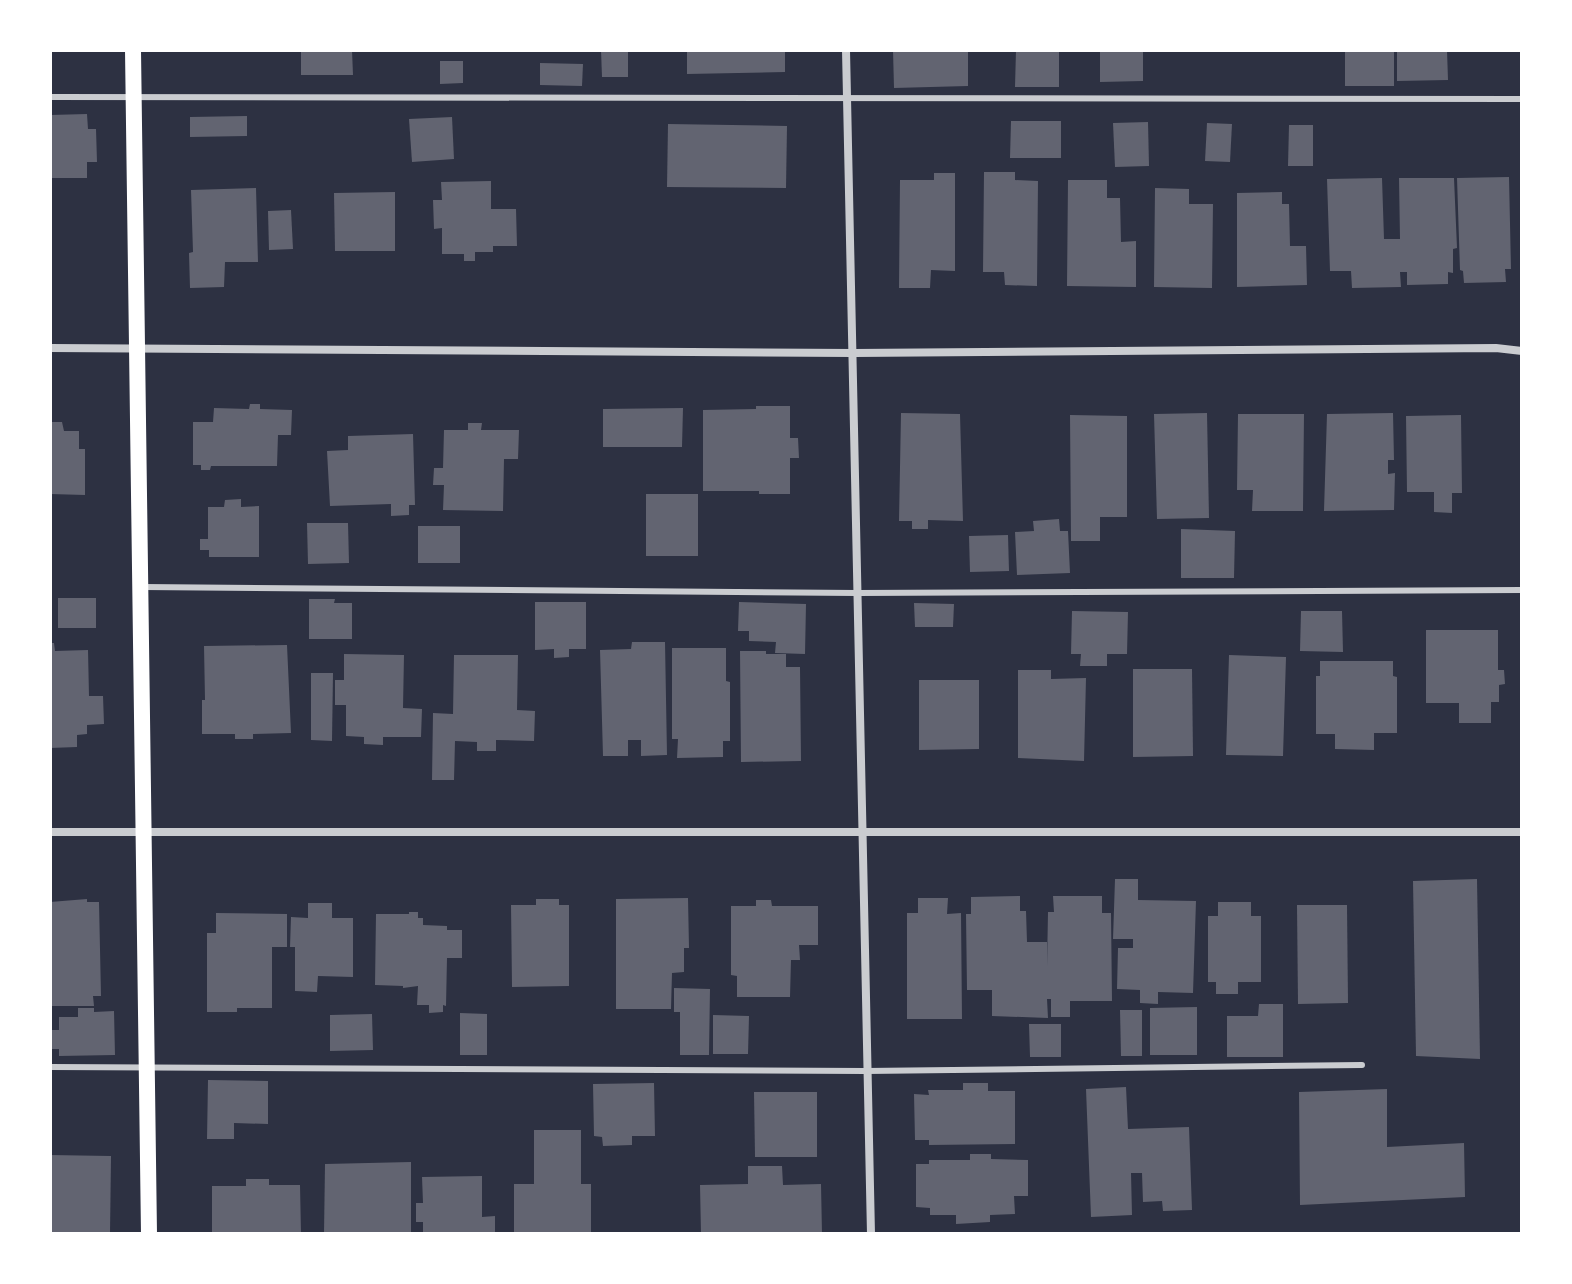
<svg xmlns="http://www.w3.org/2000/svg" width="1572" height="1284" font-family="'Alegreya Sans',sans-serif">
  <rect width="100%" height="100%" fill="#2d3142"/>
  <g fill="#626471">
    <polygon points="301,50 352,50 353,75 301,75"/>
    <polygon points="601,50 628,50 628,77 602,77"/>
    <polygon points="687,50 785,50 785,72 687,74"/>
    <polygon points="893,50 968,50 968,86 894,88"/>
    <polygon points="1016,50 1059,50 1059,87 1015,87"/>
    <polygon points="1100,50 1143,50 1143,81 1100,82"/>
    <rect x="1345" y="50" width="49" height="36"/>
    <polygon points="1397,50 1447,50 1448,80 1397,81"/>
    <polygon points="440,61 463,61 463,83 440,84"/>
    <polygon points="540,63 583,64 582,86 540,85"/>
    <polygon points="87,114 88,129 96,129 97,162 87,162 87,178 50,178 50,115"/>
    <polygon points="247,116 247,136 190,137 190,117"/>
    <polygon points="452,117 454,159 412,162 409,119"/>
    <polygon points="1011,121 1061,121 1061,158 1010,158"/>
    <polygon points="1148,122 1149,166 1115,167 1113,123"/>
    <polygon points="1207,123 1232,124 1230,162 1205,161"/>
    <polygon points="668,124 787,126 786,188 667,187"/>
    <polygon points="1289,125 1313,125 1313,166 1288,166"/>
    <polygon points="984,172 1015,172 1015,180 1038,181 1037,286 1005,285 1004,272 983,272"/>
    <polygon points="934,173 955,173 955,271 931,270 930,288 899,288 900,180 934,180"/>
    <polygon points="1509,177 1511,269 1505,269 1506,282 1464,283 1463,271 1460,270 1457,178"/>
    <polygon points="1382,178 1384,239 1400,239 1399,178 1454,178 1457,248 1453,249 1453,273 1448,272 1448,284 1407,285 1407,272 1400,272 1401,287 1352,288 1351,271 1330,271 1327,179"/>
    <polygon points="1068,180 1107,180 1107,198 1120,198 1121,242 1136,241 1136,287 1067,286"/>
    <polygon points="491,181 491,209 516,209 517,246 493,246 493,252 475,252 475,261 464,261 464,254 442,254 442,228 434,229 433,200 442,200 441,182"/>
    <polygon points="256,188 258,262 225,262 224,287 190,288 189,253 193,252 191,190"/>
    <polygon points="1155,188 1189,189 1189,204 1213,204 1212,288 1154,287"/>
    <polygon points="395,192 395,251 335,251 334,193"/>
    <polygon points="1282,192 1282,204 1289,204 1290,246 1306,246 1307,285 1237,287 1237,193"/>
    <polygon points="291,210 293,249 269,250 268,211"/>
    <polygon points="250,404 260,404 260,409 292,410 291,435 278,435 277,466 211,466 210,470 201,470 201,465 193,465 193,422 213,422 214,408 249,409"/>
    <polygon points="756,406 790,406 790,438 798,438 799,458 790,458 790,494 759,494 759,491 703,491 703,410 756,409"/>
    <polygon points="683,408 682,447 603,447 603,409"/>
    <polygon points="901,413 960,414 963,521 928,520 928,529 912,529 912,521 899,521"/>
    <polygon points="1207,413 1209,518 1157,519 1154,414"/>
    <polygon points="1393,413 1394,460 1388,460 1388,474 1395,473 1394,510 1324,511 1327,414"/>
    <polygon points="1238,414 1304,414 1303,511 1252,511 1253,490 1237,490"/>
    <polygon points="1070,415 1127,416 1127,517 1100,517 1100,541 1071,541"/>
    <polygon points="1461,415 1462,493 1452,493 1452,513 1434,512 1434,492 1407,492 1406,416"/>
    <polygon points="50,422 62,422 64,431 79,431 79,449 85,449 85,495 50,494"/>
    <polygon points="468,423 482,423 481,430 519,430 518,459 504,459 503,511 443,510 444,485 433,485 434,468 443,468 444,430 468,430"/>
    <polygon points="413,434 415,505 409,505 409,515 391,516 391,504 330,506 327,451 348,450 348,436"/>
    <rect x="646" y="494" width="52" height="62"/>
    <polygon points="241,499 241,507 259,506 259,557 209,557 209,550 200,550 200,539 208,539 208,507 224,507 225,500"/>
    <polygon points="1059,519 1060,531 1068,531 1070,573 1017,575 1015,532 1034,531 1033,521"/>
    <polygon points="307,523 348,523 349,563 308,564"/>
    <rect x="418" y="526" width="42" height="37"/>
    <polygon points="1181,529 1235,531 1234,578 1181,578"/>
    <polygon points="1008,535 1009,571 970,572 969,536"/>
    <rect x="58" y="598" width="38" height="30"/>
    <polygon points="309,599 335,599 334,603 352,603 352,639 309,639"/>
    <polygon points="535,602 586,602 586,649 569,649 569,657 554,658 554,649 535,650"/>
    <polygon points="739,602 806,604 805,654 775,653 776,642 749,641 749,631 738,631"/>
    <polygon points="914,603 954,604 953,627 915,627"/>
    <polygon points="1072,611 1128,612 1127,654 1107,654 1107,666 1080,666 1081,654 1071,654"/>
    <polygon points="1301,611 1342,611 1343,652 1300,651"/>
    <polygon points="1426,630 1498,630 1498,670 1504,670 1505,684 1499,685 1499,702 1491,702 1491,723 1459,723 1459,703 1426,703"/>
    <polygon points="632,642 665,642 667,755 641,756 641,740 628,740 628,756 603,756 600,650 631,649"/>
    <polygon points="50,643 54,643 55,651 88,650 89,696 103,696 104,724 87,725 87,734 77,735 77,747 50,748"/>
    <polygon points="287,645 291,733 253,734 253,739 235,739 235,734 202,734 202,700 205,700 204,646"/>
    <polygon points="672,648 726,648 726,681 730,682 730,741 723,741 723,757 677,758 678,739 672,739"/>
    <polygon points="740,651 766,651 766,654 786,654 786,667 800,667 801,761 741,762"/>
    <polygon points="344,654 404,655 403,708 422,709 421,737 383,737 383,745 364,744 364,737 346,736 346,705 335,705 335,680 344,680"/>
    <polygon points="454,655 518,655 517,710 535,711 534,741 496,740 496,751 477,751 477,742 455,741 454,780 432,780 433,713 453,714"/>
    <polygon points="1229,655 1286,657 1283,756 1226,755"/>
    <polygon points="1320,661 1393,661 1393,676 1397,677 1397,733 1374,733 1374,750 1335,749 1335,734 1316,734 1316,676 1320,676"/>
    <polygon points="1133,669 1192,669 1193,756 1133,757"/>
    <polygon points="1018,670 1051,670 1051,679 1086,678 1084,761 1018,758"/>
    <polygon points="311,673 333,673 332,741 311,740"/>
    <polygon points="919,680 979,680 979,749 919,750"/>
    <polygon points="1115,879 1138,879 1138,900 1196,901 1193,993 1158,992 1158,1004 1140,1003 1140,990 1117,989 1118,948 1133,948 1133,939 1113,939"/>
    <polygon points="1477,879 1480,1059 1416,1056 1413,881"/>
    <polygon points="1020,896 1020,911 1026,911 1027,942 1047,942 1047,966 1048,912 1054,912 1053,896 1102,896 1102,913 1111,913 1112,1001 1070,1001 1070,1017 1051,1017 1051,999 1047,999 1048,1018 992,1016 992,990 967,990 966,914 971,914 971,897"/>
    <polygon points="688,898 689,948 684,948 684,972 672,973 671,1009 616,1009 616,899"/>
    <polygon points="918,898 948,898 947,914 961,913 962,1019 907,1019 907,913 918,913"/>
    <polygon points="87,899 87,902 99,902 101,996 93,996 94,1006 52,1006 50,902"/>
    <polygon points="536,899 559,899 559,905 569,905 569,986 512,987 511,905 536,905"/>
    <polygon points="756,900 771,900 772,906 818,906 818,945 799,945 800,960 791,960 790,997 737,997 737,976 731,975 731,906 756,906"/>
    <polygon points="1218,902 1251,902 1251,916 1261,916 1261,982 1238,982 1238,994 1216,994 1216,982 1208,982 1208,916 1218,916"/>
    <polygon points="308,903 332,903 332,918 353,918 353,977 318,976 317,992 295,991 295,947 290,947 291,917 308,918"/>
    <polygon points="1297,905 1347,905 1348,1003 1298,1004"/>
    <polygon points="409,912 418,912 418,918 423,918 423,925 447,926 447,930 462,930 462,958 447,958 446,1006 443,1005 443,1012 429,1013 429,1005 417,1005 418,986 403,988 403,986 375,985 376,914 409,914"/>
    <polygon points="216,913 287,914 287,947 272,947 272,1008 237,1008 237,1012 207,1012 207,933 216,933"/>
    <polygon points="674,988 710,989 709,1055 680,1055 680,1012 674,1012"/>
    <polygon points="1259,1004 1283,1004 1283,1057 1227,1057 1227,1016 1258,1016"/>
    <polygon points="1197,1007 1197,1055 1150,1055 1150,1008"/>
    <polygon points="78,1008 94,1008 94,1012 114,1011 115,1055 59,1056 59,1049 50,1049 50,1030 59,1030 59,1017 78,1017"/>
    <polygon points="1120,1010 1142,1010 1142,1056 1121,1056"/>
    <polygon points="460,1013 487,1014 487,1055 460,1055"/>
    <polygon points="372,1014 373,1050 330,1051 330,1015"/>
    <polygon points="713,1015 749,1016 748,1054 713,1054"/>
    <polygon points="1029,1024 1061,1024 1061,1057 1030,1057"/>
    <polygon points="208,1080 268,1081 268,1124 234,1123 234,1139 207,1139"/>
    <polygon points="654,1083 655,1136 632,1136 632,1145 603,1146 602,1137 594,1136 593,1084"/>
    <polygon points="963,1083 988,1083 988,1091 1015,1091 1015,1144 929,1145 929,1140 915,1140 914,1094 929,1095 928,1090 963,1090"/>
    <polygon points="1126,1087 1128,1129 1189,1127 1192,1210 1163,1211 1162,1201 1143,1202 1142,1173 1131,1173 1132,1215 1091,1217 1086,1089"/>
    <polygon points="1387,1089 1387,1147 1464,1143 1465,1197 1300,1205 1299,1092"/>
    <polygon points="754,1092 817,1092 817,1157 755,1157"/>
    <polygon points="534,1130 581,1130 581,1184 591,1184 591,1234 514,1234 514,1184 534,1184"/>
    <polygon points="970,1154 991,1154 991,1159 1028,1160 1028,1196 1014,1196 1015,1214 990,1215 990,1222 956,1224 956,1215 930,1215 930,1208 916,1207 916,1164 929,1164 929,1160 970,1160"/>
    <polygon points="50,1155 111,1156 110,1234 50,1234"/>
    <polygon points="411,1162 411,1234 324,1234 325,1164"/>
    <polygon points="748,1166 782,1166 783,1185 821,1184 822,1234 701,1234 700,1185 748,1184"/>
    <polygon points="482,1176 482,1217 495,1216 495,1234 423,1234 423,1222 416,1222 416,1203 423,1203 422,1177"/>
    <polygon points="246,1179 269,1179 269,1185 300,1185 301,1234 212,1234 212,1186 246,1186"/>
  </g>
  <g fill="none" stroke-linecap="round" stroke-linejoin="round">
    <g stroke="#caccd0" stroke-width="6">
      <polyline points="50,97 1522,99"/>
      <polyline points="143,587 857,593 1522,590"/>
      <polyline points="50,1067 866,1071 1362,1065"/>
    </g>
    <g stroke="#caccd0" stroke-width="8">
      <polyline points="846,50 871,1234"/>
      <polyline points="50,348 854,353 1496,348 1522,351"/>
      <polyline points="50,832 1522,832"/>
    </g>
    <polyline stroke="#fff" stroke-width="16" points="133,50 149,1234"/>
  </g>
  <rect width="1572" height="1284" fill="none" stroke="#ffffff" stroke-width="104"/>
</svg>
